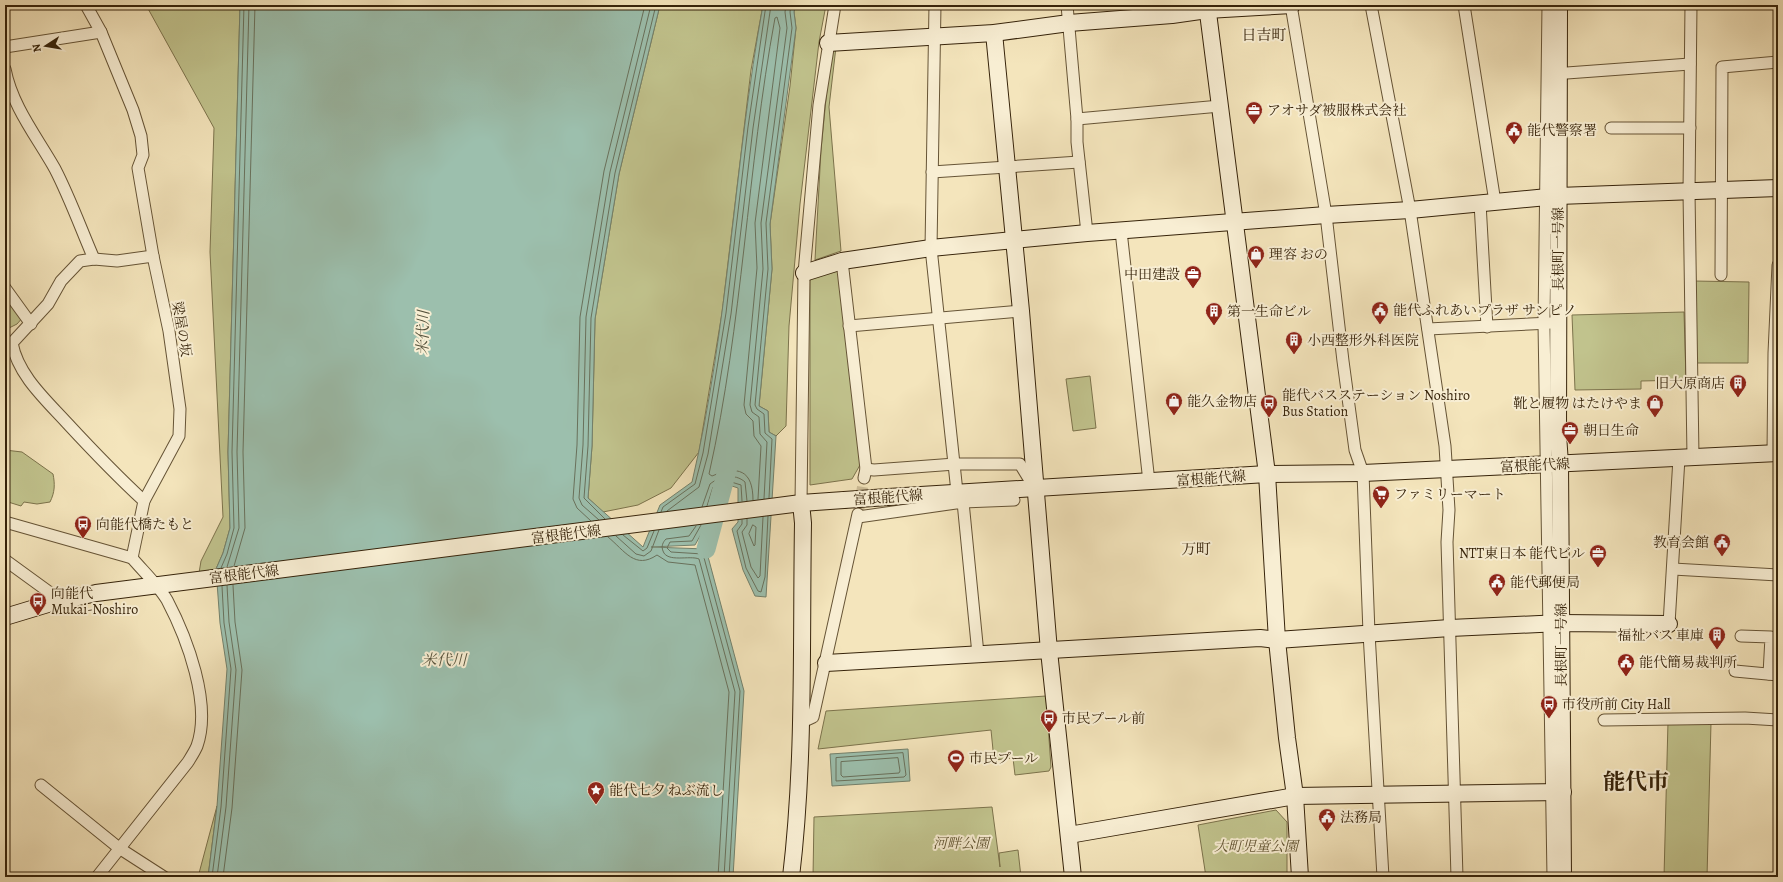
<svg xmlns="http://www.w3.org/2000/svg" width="1783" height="882" font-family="Alegreya,'Noto Serif JP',serif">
  <rect width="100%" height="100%" fill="#f4e5bc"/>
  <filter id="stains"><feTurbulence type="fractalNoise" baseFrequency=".005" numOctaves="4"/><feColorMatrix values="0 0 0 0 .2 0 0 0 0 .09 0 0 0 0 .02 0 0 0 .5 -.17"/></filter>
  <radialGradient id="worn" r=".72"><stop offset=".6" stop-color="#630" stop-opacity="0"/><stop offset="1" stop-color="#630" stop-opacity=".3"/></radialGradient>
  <g fill="#c1c38d" stroke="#7c734c">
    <polygon points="146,5 240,5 228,452 230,528 223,553 216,569 199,573 201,561 223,517 210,252 214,128"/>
    <polygon points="660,5 763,5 751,70 722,313 699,452 671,488 638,505 603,512 588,498 592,446 595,319 619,174"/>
    <polygon points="795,5 826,5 819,42 800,204 789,326 786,426 776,436 769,432 768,411 759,406 772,269 770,224 790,86 796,28 794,12"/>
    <polygon points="836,47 829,107 841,251 815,260 821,150 831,48"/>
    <polygon points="840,268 860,465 852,479 810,485 810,276"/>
    <polygon points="1694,281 1749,282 1748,363 1694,363"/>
    <polygon points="5,295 24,316 17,324 5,330"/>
    <polygon points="1684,312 1686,380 1641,381 1641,389 1575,390 1572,315"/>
    <polygon points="1090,376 1096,428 1073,431 1066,379"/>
    <path d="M5,450L22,452L53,474C55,484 55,492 50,502L37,504L24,502L21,506L5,501Z"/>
    <polygon points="1046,696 1051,767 1049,771 1015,775 1013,758 994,760 991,730 818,749 826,711"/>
    <polygon points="1668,722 1711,723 1707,877 1664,877"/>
    <polygon points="217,806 208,877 198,877"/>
    <polygon points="992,807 1000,867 999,853 1018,850 1021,877 1005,877 1003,874 1004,877 813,877 814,817"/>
    <polygon points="1276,810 1287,822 1287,877 1206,877 1198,825"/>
  </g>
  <g fill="#9cbfad" stroke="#73816c">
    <path d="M240,5H660L619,174L595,319L592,446L588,498L643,547L660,505L692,482C729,325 734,163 763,5H795L794,12L796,28L770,224L772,269L759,406L768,411L769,432L776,436L766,597L755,596L743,570L732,529L738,522V488L729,485L716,490L704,529L695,545L651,547L706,549L744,691L733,877H208L217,806L227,669L220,623L216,569L223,553L230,528L228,452Z"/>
    <polygon points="908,749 910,781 832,786 830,754"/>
  </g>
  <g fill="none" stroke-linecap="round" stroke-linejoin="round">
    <g stroke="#69715c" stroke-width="1">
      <polyline points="769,498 772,439 765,433 764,414 757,409 755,405 768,269 766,223 792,28 790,12 791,5"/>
      <polyline points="764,499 767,442 760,434 759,417 752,412 750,405 763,269 761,223 787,28 785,12 786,5"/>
      <path d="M753,500C753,470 738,465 712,476L709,474C743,323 747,169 775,18L777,17L780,28L755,223L757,268L744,405L746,414L753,421L754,436L761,446L758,499"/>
      <polyline points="707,506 713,487 728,481 741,485 742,501"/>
      <path d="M702,507L710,484C720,476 735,473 745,482L747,501"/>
      <polyline points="667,511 699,487 708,454 731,314 753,128 771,5"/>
      <polyline points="661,512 663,507 695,484 703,453 726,313 748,127 766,5"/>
      <polyline points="605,519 584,498 588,446 591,318 615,173 656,5"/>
      <polyline points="747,519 747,525 742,532 751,567 758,578 760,576 763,517"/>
      <polyline points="599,520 582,505 579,498 583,445 586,317 610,172 651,5"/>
      <polyline points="742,520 742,524 737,531 746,568 758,591 761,592 765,577 768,516"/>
      <polyline points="591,521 577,508 573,499 577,445 580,317 604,171 645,5"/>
      <polyline points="701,525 692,541 670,542 667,548 671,552 703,554 740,691 729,877"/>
      <polygon points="753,525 756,527 755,545 754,546 749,534"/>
      <path d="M696,526L689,536L666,539C663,542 661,546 663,551C667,563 690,555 699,559L735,692L724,877"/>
      <polyline points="623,535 643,551 647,548 654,531"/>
      <polyline points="616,536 636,554 644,556 651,551 659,530"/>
      <path d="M608,537C625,551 635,570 657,555L668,562L695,565L729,692L718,877"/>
      <polyline points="234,566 245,528 243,452 255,5"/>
      <polyline points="227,567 239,528 237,452 249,5"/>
      <polyline points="221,568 227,554 234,528 232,452 244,5"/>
      <polygon points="903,753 906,775 904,777 836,781 836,758"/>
      <polygon points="898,758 900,771 899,773 843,777 841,775 841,762"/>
      <polyline points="212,877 221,807 231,669 224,623 222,586"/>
      <polyline points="217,877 226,807 236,670 229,622 227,585"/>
      <polyline points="223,877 232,808 242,670 235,622 233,585"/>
    </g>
    <polyline stroke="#9cbfad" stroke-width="19" points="706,549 729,463"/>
    <polyline stroke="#cebe98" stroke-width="11" stroke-dasharray="11 5.5" stroke-linecap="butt" points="858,514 864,478"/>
    <g stroke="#665436" stroke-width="13">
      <g id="street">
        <path d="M86,5L101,32L133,110L141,136L143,155L138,168L153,256L169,331L180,409L179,436L144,501L132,558C143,571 158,585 167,600C187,638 212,704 197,746C195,751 191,757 188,762L97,877"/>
        <polyline points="935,5 931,248 957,492"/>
        <polyline points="1067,5 1077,119 1077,142 1087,233"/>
        <polyline points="1291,5 1326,215 1343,361 1355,450 1363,473 1369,633 1383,877"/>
        <polyline points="1371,5 1410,210 1445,446 1449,510 1447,542 1457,877"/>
        <polyline points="1464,5 1495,202"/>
        <polyline points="1548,5 1544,324 1553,877"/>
        <polyline points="1691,5 1689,192 1693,457"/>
        <polyline points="5,47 101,32"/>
        <path d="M5,69C12,106 37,137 55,169C70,198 81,229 94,259"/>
        <polyline points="1553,74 1690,64"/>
        <polyline points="1077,119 1220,106"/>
        <polyline points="1611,128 1690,128"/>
        <polyline points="932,172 1079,162"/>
        <polyline points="1480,203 1487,327"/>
        <polyline points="1121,231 1149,482"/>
        <polyline points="842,261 866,469 864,478"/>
        <polyline points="1721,275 1722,67 1778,62"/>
        <polyline points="5,288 31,324"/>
        <polyline points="849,326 1021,311"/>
        <polyline points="1428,329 1551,323"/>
        <polyline points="1773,453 1774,353 1778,265"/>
        <polyline points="866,469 874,470 955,464 1020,464 1034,487"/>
        <path d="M144,501C117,476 92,450 67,423C45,399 18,375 12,343L48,304L61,281L80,261L94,259L117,261L153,256"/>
        <polyline points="963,502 1014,500"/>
        <polyline points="801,503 804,273 819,105 835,5"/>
        <polyline points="858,517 963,502 978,654"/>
        <polyline points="5,522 132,558"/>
        <polyline points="5,560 49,592 56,602"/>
        <polyline points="1673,569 1778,575"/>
        <polyline points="1669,624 1679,458"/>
        <polyline points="1741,636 1771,637 1769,674"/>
        <polyline points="1735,671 1778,675"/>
        <polyline points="1604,720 1745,718 1778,720"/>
        <polyline points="800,723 813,717 858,514"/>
        <polyline points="41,785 119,848 164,877"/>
      </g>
    </g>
    <g stroke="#36230a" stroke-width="18">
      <g id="secondary">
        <polyline points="1207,5 1267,474 1277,640 1287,738 1295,796 1300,877"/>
        <polyline points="1559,5 1558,434 1560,464 1563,877"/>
        <polyline points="994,33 1021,311 1049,651 1073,877"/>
        <polyline points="828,43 994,33 1069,23 1172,15 1207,10 1292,5"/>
        <polyline points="804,273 842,261 931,248 1087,233 1326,215 1410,210 1558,196 1778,188"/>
        <polyline points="888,497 1267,474 1363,473 1778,453"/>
        <polyline points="5,617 48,604 96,593 801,503 844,500"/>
        <polyline points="826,663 1260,638 1277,640 1450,628 1560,623 1669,624"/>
        <polyline points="1069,835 1295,796 1563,792"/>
        <path d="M791,877C805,761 801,640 803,523L801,503"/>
      </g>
    </g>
    <use href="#street" stroke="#f8eed3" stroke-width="11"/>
    <use href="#secondary" stroke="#f8eed3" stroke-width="16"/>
    <g stroke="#36230a" stroke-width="18" stroke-linecap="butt">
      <polyline id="secondary-bridge" points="844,500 888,497"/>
    </g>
    <use href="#secondary-bridge" stroke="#f8eed3" stroke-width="16"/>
  </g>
  <defs>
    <g id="office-pin" transform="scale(0.9)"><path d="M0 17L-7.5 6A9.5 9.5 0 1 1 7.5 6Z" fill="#8f2418" stroke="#f8eed3"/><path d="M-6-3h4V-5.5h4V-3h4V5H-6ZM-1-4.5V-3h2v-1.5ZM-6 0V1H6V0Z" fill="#fff"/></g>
    <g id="civic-pin" transform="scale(0.9)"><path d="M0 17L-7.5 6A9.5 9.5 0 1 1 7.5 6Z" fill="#8f2418" stroke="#f8eed3"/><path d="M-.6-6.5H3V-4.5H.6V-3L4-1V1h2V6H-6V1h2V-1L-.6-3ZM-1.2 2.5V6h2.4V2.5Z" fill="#fff"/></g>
    <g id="shop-pin" transform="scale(0.9)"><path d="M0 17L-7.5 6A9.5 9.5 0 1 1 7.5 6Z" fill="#8f2418" stroke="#f8eed3"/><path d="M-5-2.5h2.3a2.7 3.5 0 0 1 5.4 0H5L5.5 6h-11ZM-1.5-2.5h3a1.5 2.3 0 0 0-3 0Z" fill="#fff"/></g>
    <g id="building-pin" transform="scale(0.9)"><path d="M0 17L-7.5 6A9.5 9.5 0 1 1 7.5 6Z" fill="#8f2418" stroke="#f8eed3"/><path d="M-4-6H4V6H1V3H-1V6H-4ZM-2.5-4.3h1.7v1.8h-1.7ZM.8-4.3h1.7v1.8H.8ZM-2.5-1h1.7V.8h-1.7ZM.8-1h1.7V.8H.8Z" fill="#fff"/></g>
    <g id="bus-pin" transform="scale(0.9)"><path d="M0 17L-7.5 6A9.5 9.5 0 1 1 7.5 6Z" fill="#8f2418" stroke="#f8eed3"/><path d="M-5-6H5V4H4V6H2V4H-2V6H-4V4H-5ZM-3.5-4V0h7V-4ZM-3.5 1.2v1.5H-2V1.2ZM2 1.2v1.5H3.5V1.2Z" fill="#fff"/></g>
    <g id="supermarket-pin" transform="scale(0.9)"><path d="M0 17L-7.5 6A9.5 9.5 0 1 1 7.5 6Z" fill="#8f2418" stroke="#f8eed3"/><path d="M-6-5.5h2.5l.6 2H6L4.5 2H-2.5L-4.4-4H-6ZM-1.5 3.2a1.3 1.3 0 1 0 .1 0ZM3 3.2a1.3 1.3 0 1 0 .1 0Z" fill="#fff"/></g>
    <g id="stadium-pin" transform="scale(0.9)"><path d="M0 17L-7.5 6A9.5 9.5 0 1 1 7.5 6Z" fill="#8f2418" stroke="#f8eed3"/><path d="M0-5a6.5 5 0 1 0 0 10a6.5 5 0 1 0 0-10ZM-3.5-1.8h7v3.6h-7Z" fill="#fff"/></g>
    <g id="sight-pin" transform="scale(0.9)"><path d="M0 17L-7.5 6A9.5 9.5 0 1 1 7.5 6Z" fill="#8f2418" stroke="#f8eed3"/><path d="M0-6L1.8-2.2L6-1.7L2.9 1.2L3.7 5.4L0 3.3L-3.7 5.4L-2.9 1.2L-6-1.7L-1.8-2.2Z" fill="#fff"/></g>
  </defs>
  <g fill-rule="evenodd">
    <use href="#office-pin" x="1254" y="110"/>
    <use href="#civic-pin" x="1514" y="130"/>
    <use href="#shop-pin" x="1256" y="254"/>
    <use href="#office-pin" x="1193" y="274"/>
    <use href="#civic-pin" x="1380" y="310"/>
    <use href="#building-pin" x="1214" y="311"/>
    <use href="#building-pin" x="1294" y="340"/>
    <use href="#building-pin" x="1738" y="383"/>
    <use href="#shop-pin" x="1174" y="401"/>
    <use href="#bus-pin" x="1269" y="403"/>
    <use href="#shop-pin" x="1655" y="403"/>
    <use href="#office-pin" x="1570" y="430"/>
    <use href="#supermarket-pin" x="1381" y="494"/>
    <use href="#bus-pin" x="83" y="524"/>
    <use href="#civic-pin" x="1722" y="542"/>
    <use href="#office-pin" x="1598" y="553"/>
    <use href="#civic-pin" x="1497" y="582"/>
    <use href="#bus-pin" x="38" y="601"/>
    <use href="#building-pin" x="1717" y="635"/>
    <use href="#civic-pin" x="1626" y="662"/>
    <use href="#bus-pin" x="1549" y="704"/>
    <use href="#bus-pin" x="1049" y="718"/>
    <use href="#stadium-pin" x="956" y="758"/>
    <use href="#sight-pin" x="596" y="790"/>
    <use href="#civic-pin" x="1327" y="817"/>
  </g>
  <g text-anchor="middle" stroke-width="4" stroke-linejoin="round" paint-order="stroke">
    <g font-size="14" fill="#36230a" stroke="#f8eed3" text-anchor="start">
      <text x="1267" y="115">アオサダ被服株式会社</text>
      <text x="1527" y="135">能代警察署</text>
      <text x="1269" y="259">理容 おの</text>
      <text x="1180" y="279" text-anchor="end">中田建設</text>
      <text x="1393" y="315">能代ふれあいプラザ サンピノ</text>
      <text x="1227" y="316">第一生命ビル</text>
      <text x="1307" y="345">小西整形外科医院</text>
      <text x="1725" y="388" text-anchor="end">旧大原商店</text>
      <text x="1282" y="400">能代バスステーション Noshiro<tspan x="1282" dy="16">Bus Station</tspan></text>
      <text x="1187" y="406">能久金物店</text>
      <text x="1642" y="408" text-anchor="end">靴と履物 はたけやま</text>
      <text x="1583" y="435">朝日生命</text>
      <text x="1394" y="499">ファミリーマート</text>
      <text x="96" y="529">向能代橋たもと</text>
      <text x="1709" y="547" text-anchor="end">教育会館</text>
      <text x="1585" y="558" text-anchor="end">NTT東日本 能代ビル</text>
      <text x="1510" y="587">能代郵便局</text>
      <text x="51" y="598">向能代<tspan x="51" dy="16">Mukai-Noshiro</tspan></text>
      <text x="1704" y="640" text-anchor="end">福祉バス 車庫</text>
      <text x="1639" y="667">能代簡易裁判所</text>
      <text x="1562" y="709">市役所前 City Hall</text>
      <text x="1062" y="723">市民プール前</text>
      <text x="969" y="763">市民プール</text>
      <text x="609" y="795">能代七夕 ねぶ流し</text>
      <text x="1340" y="822">法務局</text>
    </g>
    <g font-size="14" fill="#36230a" stroke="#f8eed3">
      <text transform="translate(1558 249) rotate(-90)" y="5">長根町一号線</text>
      <text transform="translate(182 329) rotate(80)" y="5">梁屋の坂</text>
      <text transform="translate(1535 465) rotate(-3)" y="5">富根能代線</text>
      <text transform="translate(1211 478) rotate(-4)" y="5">富根能代線</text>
      <text transform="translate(888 497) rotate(-4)" y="5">富根能代線</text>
      <text transform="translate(566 534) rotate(-7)" y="5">富根能代線</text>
      <text transform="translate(244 574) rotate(-7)" y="5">富根能代線</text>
      <text transform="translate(1561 645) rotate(-90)" y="5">長根町一号線</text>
    </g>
    <g font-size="14" font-style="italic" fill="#605331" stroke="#f8eed3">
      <text x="961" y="848">河畔公園</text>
      <text x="1256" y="851">大町児童公園</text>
    </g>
    <g font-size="15" fill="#36230a" stroke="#f8eed3">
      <text x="1264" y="40">日吉町</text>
      <text x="1196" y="554">万町</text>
    </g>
    <g font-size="15" font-style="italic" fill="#55523b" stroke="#f8eed3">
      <text transform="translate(423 333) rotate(-89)" y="5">米代川</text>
      <text x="444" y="665">米代川</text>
    </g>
    <g font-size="22" font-weight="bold" fill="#36230a" stroke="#f8eed3">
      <text x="1636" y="789">能代市</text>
    </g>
  </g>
  <rect width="1783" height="882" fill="none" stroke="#f4e5bc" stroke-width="20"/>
  <rect x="6" y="6" width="1771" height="870" fill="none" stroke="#36230a" stroke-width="2"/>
  <rect x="10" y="10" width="1763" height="862" fill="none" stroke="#36230a"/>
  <g transform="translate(46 46) rotate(258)" stroke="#f8eed3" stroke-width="3" paint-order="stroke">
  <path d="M0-3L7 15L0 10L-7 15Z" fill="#36230a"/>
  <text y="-6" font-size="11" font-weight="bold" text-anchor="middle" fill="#36230a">N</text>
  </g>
  <rect width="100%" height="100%" filter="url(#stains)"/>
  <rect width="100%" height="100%" fill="url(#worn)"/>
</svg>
